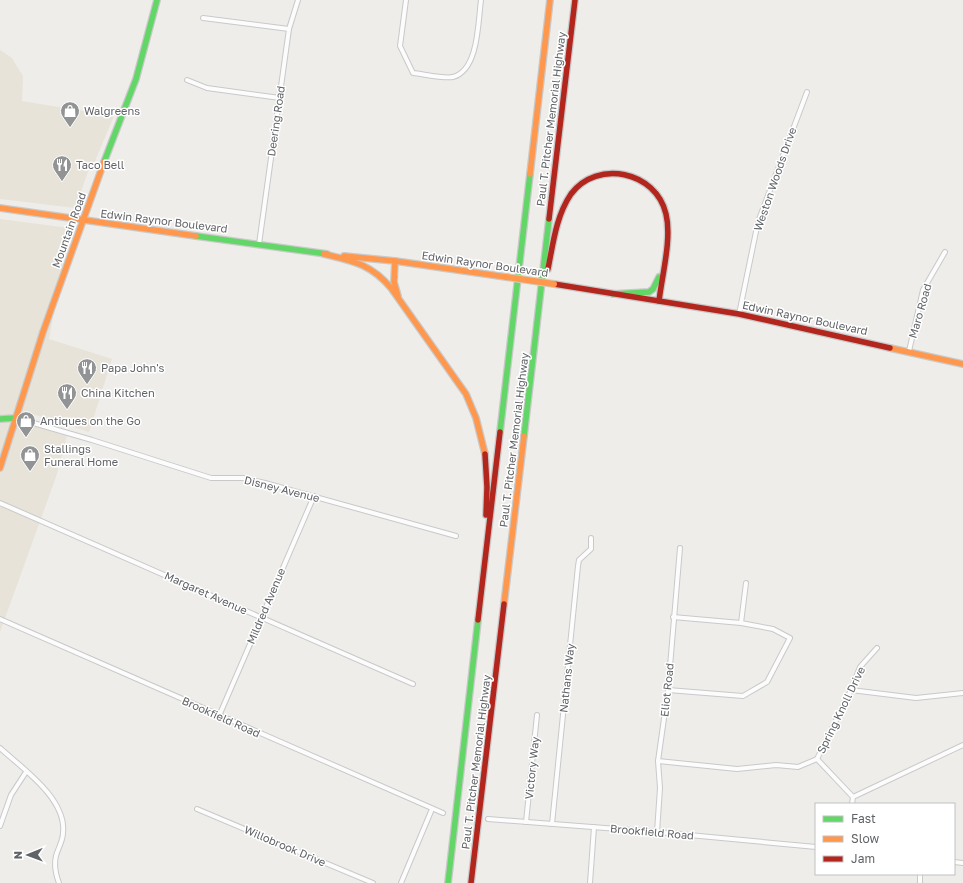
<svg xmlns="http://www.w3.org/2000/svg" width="963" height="883" font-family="'Golos Text',sans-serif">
  <rect width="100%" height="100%" fill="#efedea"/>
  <g fill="#e7e3d9">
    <polygon points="0,50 12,58 23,76 22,101 114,116 92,168 89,169 75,208 0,199"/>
    <polygon points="0,219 69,228 49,339 112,359 89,432 26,412 23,422 67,436 56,477 0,632"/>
  </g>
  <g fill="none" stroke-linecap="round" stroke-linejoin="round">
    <g stroke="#c9c9c9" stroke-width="6">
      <g id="street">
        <path d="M406,0L400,46L413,73C423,74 445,79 453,77C479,70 478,21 481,0"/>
        <polyline points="203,18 289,29"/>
        <polyline points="187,80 207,88 280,98"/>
        <polyline points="259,244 289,29 298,0"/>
        <polyline points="739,314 758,222 807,92"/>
        <polyline points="909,351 923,290 945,252"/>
        <polyline points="16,418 92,440 211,478 243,478 265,483 456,536"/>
        <polyline points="0,503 413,684"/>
        <polyline points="0,619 443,813"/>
        <polyline points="741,623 746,583"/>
        <polyline points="668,690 743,696 767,682 790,638 773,629 741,623 673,617"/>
        <polyline points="851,690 916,698 963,693"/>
        <polyline points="219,716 314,496"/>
        <path d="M0,748C22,768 67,799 63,833C63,841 58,848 56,856C54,864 56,875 59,883"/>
        <polyline points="817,759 853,797"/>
        <polyline points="658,761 737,769 776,765 798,767 817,759 851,690 860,667 877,648"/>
        <polyline points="852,804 853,797 963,745"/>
        <polyline points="197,809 373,883"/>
        <polyline points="488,819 657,832 816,847"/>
        <polyline points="526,822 537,715"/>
        <polyline points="552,824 578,566 579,560 591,549 591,538"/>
        <polyline points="0,826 11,795 26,772"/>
        <polyline points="657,832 660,788 658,761 668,690 680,548"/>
        <polyline points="954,862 963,863"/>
        <polyline points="401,883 432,809"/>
        <polyline points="590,883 594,827"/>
        <polyline points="920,883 920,874"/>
      </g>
    </g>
    <g stroke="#c9c9c9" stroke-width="8">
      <g id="fast">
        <polyline points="104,162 136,79 157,0"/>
        <polyline points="196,236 327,254"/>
        <polyline points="613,294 649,292 653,289 659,277"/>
        <polyline points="0,419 16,418"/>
        <polyline points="500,432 530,174"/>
        <polyline points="524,436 549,219"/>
        <polyline points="448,883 478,620"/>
      </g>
    </g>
    <g stroke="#c9c9c9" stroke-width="8">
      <g id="slow">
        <polyline points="530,174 550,0"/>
        <polyline points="0,208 196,236"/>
        <path d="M324,254C353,261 371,264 391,288L466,394L476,418L485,454"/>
        <polyline points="344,256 395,261 506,277"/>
        <polyline points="395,261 394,282 398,296"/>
        <polyline points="890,348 963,364"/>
        <polyline points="0,468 43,332 104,162"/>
        <polyline points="504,604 524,436"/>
      </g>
    </g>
    <g stroke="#c9c9c9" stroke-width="8">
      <g id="jam">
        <polyline points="549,219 575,0"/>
        <path d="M548,269C553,244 556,216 571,194C597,159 656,171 666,214C672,239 662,275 659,301"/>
        <polyline points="554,284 739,314 890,348"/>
        <polyline points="485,454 487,487 486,515"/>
        <polyline points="478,620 500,432"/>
        <polyline points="471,883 504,604"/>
      </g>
    </g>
    <use href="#street" stroke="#fdfcfc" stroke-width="4"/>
    <use href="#fast" stroke="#63d668" stroke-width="5.5"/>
    <use href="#slow" stroke="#ff974d" stroke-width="5.5"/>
    <use href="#jam" stroke="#b3261e" stroke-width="5.5"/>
    <g stroke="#d4ccba" stroke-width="8" stroke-linecap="butt">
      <polyline id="slow-bridge" points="506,277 554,284"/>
    </g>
    <use href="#slow-bridge" stroke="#ff974d" stroke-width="6"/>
  </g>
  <defs>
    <g id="shop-pin" transform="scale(1)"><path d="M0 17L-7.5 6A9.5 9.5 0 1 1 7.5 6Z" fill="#929395" stroke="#fff"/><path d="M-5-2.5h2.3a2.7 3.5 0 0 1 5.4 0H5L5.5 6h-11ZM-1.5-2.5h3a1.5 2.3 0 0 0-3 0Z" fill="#fff"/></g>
    <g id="restaurant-pin" transform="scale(1)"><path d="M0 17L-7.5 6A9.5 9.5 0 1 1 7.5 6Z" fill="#929395" stroke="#fff"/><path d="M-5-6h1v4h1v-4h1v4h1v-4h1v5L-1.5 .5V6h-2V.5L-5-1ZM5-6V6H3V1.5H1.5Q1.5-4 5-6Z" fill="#fff"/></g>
  </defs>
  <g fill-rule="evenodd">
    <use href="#shop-pin" x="70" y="111"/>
    <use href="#restaurant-pin" x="62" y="165"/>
    <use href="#restaurant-pin" x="87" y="368"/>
    <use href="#restaurant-pin" x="67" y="393"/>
    <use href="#shop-pin" x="26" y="421"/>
    <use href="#shop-pin" x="30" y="455"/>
  </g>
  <g text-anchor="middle" stroke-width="3" stroke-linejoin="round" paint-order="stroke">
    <g font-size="11" fill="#606367" stroke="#fff" text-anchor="start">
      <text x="84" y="115">Walgreens</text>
      <text x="76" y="169">Taco Bell</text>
      <text x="101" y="372">Papa John's</text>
      <text x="81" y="397">China Kitchen</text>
      <text x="40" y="425">Antiques on the Go</text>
      <text x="44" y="453">Stallings<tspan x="44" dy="13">Funeral Home</tspan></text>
    </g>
    <g font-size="11" fill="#606367" stroke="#fff">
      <text transform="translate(551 119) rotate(-83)" y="4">Paul T. Pitcher Memorial Highway</text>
      <text transform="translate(276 121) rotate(-82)" y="4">Deering Road</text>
      <text transform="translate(775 179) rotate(-71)" y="4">Weston Woods Drive</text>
      <text transform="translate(164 221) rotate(7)" y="4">Edwin Raynor Boulevard</text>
      <text transform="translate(69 230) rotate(-70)" y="4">Mountain Road</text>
      <text transform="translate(485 264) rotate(8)" y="4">Edwin Raynor Boulevard</text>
      <text transform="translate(920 311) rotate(-74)" y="4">Maro Road</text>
      <text transform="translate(805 318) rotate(12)" y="4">Edwin Raynor Boulevard</text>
      <text transform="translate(514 440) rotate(-83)" y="4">Paul T. Pitcher Memorial Highway</text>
      <text transform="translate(282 489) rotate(14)" y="4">Disney Avenue</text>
      <text transform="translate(206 593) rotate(24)" y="4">Margaret Avenue</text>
      <text transform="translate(266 606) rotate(-67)" y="4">Mildred Avenue</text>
      <text transform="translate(567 678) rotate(-84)" y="4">Nathans Way</text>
      <text transform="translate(667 690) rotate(-84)" y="4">Eliot Road</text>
      <text transform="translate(841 710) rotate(-64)" y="4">Spring Knoll Drive</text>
      <text transform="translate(221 717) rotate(24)" y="4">Brookfield Road</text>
      <text transform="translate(476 762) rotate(-83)" y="4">Paul T. Pitcher Memorial Highway</text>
      <text transform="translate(532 768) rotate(-84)" y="4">Victory Way</text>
      <text transform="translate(652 832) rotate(5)" y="4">Brookfield Road</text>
      <text transform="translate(285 846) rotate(23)" y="4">Willobrook Drive</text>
    </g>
  </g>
  <rect x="815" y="803" width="140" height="72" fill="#ffffff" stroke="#bfc1c2"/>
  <rect x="823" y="816" width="20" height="6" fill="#63d668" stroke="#bfc1c2"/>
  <text x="851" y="823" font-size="12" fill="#606367">Fast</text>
  <rect x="823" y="836" width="20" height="6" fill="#ff974d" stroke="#bfc1c2"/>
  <text x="851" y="843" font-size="12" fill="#606367">Slow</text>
  <rect x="823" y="856" width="20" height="6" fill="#b3261e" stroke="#bfc1c2"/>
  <text x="851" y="863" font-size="12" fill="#606367">Jam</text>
  <g transform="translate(28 855) rotate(269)" stroke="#ffffff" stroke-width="3" paint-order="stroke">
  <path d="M0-3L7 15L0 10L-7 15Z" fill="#606367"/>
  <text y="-6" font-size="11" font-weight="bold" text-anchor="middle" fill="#606367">N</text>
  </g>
</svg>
